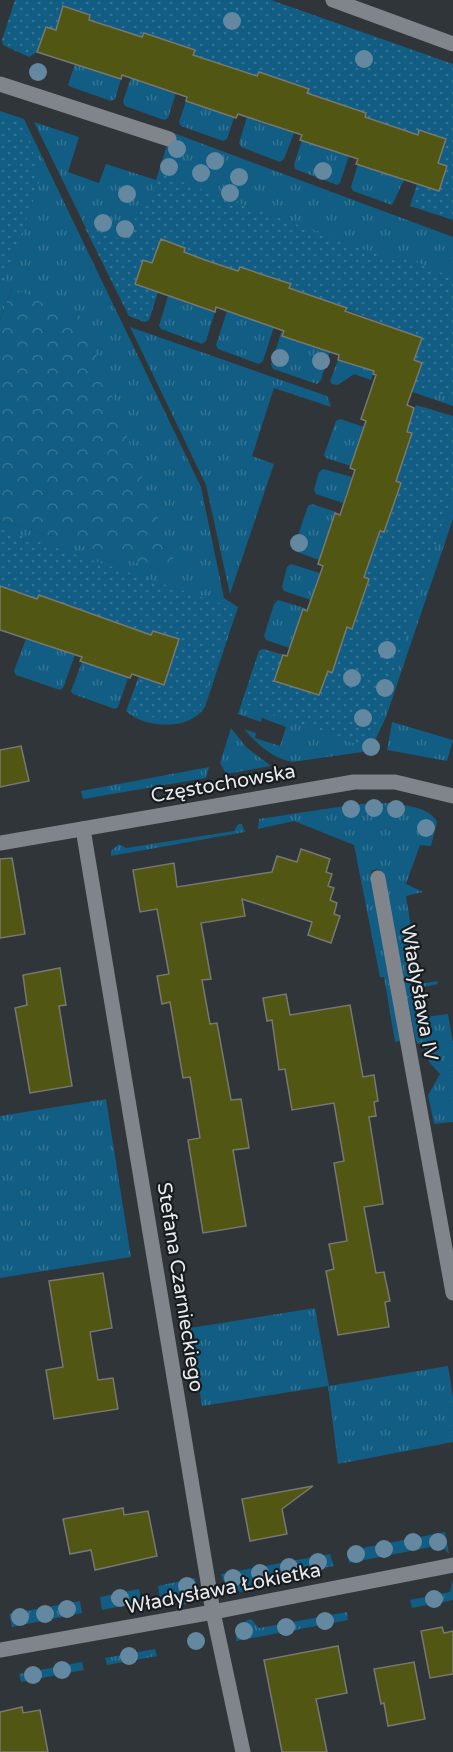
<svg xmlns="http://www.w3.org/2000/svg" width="453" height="1752" font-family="'Varela Round',sans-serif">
  <defs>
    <pattern id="grass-tufts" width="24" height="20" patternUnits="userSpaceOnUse" patternTransform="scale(1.5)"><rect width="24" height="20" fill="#115d83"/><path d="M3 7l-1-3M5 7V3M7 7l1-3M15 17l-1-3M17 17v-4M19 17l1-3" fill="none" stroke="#347495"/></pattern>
    <pattern id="park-crowns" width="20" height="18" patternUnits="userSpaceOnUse" patternTransform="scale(1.5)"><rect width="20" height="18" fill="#115d83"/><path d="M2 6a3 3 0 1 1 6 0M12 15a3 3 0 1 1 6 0" fill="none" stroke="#347495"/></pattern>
    <pattern id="garden-dots" width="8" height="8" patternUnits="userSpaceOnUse" patternTransform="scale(1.5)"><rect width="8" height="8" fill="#115d83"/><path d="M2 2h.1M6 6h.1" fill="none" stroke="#347495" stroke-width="1.8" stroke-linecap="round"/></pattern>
  </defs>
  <rect width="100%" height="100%" fill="#2f3539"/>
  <g fill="url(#grass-tufts)">
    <polygon points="75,64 121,79 115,99 111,101 71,87 68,85"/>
    <polygon points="131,78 176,93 168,118 164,120 125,106 123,101"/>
    <polygon points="186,101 234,118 227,139 223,141 181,126 179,122"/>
    <path d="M0,111L24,119L201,487L224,598L238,607L205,707C190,731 145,729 126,711L139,676L164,685L179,639L153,632L151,635L39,595L37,599L0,587V520L179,575L12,288L0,320Z"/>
    <polygon points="247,117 294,133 284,159 280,162 241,147 239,143"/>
    <polygon points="34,122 79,137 68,172 99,183 106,164 156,180 171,132 453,237 453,406 407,390 422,338 289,288 290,284 240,267 238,271 184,252 185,248 161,240 143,260 135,284 158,292 149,320 145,322 129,316"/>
    <polygon points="302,140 349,156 340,183 337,185 295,169 294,165"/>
    <polygon points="358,164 404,180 392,205 353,191 351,187"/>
    <polygon points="168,296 215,312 206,341 202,344 161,329 159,326"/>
    <polygon points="227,311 274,327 263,361 259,364 218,349 216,345"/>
    <polygon points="130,327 327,396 331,407 274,388 252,456 274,464 230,594 206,485"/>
    <polygon points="282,330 283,336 330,352 321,380 317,384 273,369 271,364"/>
    <polygon points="338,360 362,368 375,367 371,380 354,374 338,385 332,384 330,381"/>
    <path d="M416,405L453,416V519L386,717L370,751L292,762C272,758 257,744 244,729L256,733L255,738L280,746L286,727L262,718L261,722L238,714L259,651L263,649L283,655L274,681L319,695L328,671L332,672L347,627L369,579L364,577L380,531L384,532L401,483L396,481L412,434L407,432Z"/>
    <polygon points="340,419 364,427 351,466 326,458 324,455 336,421"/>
    <polygon points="323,469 352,477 343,503 316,494 314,490 319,472"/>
    <polygon points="312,504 336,512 319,560 297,552 294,547 308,506"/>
    <polygon points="291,564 320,573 311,600 284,591 282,587 287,567"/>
    <polygon points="278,600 308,609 303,610 290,648 266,640 264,636 274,604"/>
    <polygon points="26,639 75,655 63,688 60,690 16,675 14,671"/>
    <polygon points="82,662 128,678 118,707 115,709 73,694 71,691"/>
    <polygon points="392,722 453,740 447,761 387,750"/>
    <polygon points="231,728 246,747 271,766 226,774 220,763"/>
    <polygon points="209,767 206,778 83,799 81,791"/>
    <path d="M386,803C403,806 428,805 437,822L431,846L420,845L406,884L423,892L406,896L420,984L437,981L438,984L420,988L425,1017L448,1014L453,1043V1122L434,1124L428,1095L440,1074L429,1062L428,1052L416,1041L381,871L377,869L371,871L400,1041L395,1042L384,977H380L354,845L294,821L258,829L259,819L358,804Z"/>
    <polygon points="238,824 242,824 245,832 111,856 111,851 119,844 126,848 234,831"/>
    <polygon points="106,1099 131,1257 0,1278 0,1116"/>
    <polygon points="315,1308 329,1386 448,1366 453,1397 453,1442 338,1464 328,1386 202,1406 190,1328"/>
    <polygon points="445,1532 449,1554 441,1545 349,1563 347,1551"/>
    <polygon points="330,1554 334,1566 252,1581 249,1593 231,1590 223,1580 221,1574"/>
    <path d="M195,1578C198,1593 196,1602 180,1606L171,1597L160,1599L158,1586Z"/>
    <polygon points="453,1580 453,1600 412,1608 410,1600 450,1592"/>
    <polygon points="139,1589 142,1602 102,1610 100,1597"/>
    <polygon points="80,1601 82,1613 12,1627 9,1614"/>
    <path d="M347,1612L348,1620L236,1641C236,1630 240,1622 251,1619L259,1628Z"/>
    <polygon points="155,1649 157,1656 107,1665 105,1658"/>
    <polygon points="82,1662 84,1670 21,1682 19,1674"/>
  </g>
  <polygon fill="url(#park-crowns)" points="12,288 81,316 180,576 0,520 0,320"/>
  <g fill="url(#garden-dots)">
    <polygon points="15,0 271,0 453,64 453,220 410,206 417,184 439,191 447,166 438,163 419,131 418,135 365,117 366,113 307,93 309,88 259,72 257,76 193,55 194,50 144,33 142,37 89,20 90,15 63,7 56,30 46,27 37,52 29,57 3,45 2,40"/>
    <polygon points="0,116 22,123 35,158 39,184 0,294"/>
    <polygon points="163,175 395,261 401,255 453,278 453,398 414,385 414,360 422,338 289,288 290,284 240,267 238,271 184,252 185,248 161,240 152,263 143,260 135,284 158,292 149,320 145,322 129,316 85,228 122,239"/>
    <polygon points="414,408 453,420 453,491 370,749 242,703 259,651 263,649 283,655 274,681 319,695 328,671 332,672 347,627 369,579 364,577 380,531 384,532 401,483 396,481 412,434 407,432"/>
    <path d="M0,529L225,605L234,611L200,708C176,725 157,719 130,712L129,708L141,677L164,685L179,639L153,632L151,635L39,595L37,599L0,587Z"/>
  </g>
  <g fill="#515713" stroke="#777871" stroke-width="1.5">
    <polygon points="63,6 90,15 89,20 142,37 144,33 195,50 193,55 257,76 259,72 309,89 307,93 366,113 365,117 418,135 419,130 446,139 438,163 447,166 439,191 356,164 358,159 300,140 302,135 238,114 236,118 186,101 187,97 122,75 121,79 37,52 46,27 56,30"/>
    <polygon points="161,239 185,248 184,252 205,260 238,271 240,267 291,284 289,288 347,308 345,311 422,338 414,360 422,363 407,405 414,408 407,432 412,433 396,481 401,483 384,532 380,531 364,577 369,579 352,629 347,627 332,673 328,671 319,695 274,681 283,655 287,656 303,609 307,611 323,566 318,564 335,513 340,515 355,470 350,468 366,421 361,419 376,375 373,374 374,371 338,360 339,355 282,336 284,331 216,307 215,312 135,284 143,260 152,263"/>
    <polygon points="0,586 37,599 39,595 151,635 153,631 179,639 164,685 132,674 130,678 80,661 82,657 0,630"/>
    <polygon points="21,746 29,781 0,787 0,750"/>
    <polygon points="301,849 330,859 326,872 332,874 328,886 334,888 330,900 337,903 334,914 340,916 331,943 308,935 312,922 242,899 245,916 201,923 211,979 202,980 210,1024 217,1023 231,1100 241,1099 249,1148 233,1150 246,1226 203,1233 188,1140 200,1138 190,1077 183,1078 170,1002 162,1004 157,976 169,974 157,909 140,912 133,870 174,863 177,887 272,872 277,856 297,862"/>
    <polygon points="12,858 25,934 0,938 0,859"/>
    <polygon points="60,968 66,1005 59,1006 72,1086 30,1093 15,1008 27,1005 23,975"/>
    <polygon points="286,994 290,1015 350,1005 363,1077 374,1075 378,1101 374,1102 376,1116 369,1117 383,1204 364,1207 376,1273 384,1272 390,1301 385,1302 389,1327 338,1335 326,1271 334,1269 329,1244 347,1241 334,1163 344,1161 334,1103 292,1110 285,1069 279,1070 272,1020 267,1021 263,998"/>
    <polygon points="103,1273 112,1328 90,1332 98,1380 113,1378 118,1409 54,1419 46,1370 63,1367 49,1281"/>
    <polygon points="313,1486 282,1509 287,1534 250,1541 242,1499"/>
    <polygon points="123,1508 124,1515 148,1511 157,1556 95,1570 91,1550 70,1554 63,1519"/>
    <polygon points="442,1627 444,1633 453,1631 453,1674 430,1678 421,1631"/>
    <polygon points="338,1646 347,1693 316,1699 327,1752 282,1752 264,1660"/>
    <polygon points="414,1662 425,1719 388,1726 384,1703 381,1704 374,1669"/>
    <polygon points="22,1707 23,1713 40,1710 48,1752 0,1752 0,1712"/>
  </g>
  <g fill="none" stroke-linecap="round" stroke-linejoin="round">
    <polyline stroke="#7f858a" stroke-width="15" points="0,84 169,139"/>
    <g stroke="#7f858a" stroke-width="15">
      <polyline points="333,0 453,44"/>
      <polyline points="83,829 213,1612 243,1752"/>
      <polyline points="378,878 453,1293"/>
      <polyline points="0,1650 213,1612 453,1565"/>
    </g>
    <polyline stroke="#7f858a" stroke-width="15" points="0,843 354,782 395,782 453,796"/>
  </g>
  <g fill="#63889f">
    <circle cx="232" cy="21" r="9"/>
    <circle cx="364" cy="59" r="9"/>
    <circle cx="38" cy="72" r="9"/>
    <circle cx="177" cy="149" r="9"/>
    <circle cx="215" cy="161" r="9"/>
    <circle cx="169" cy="167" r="9"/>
    <circle cx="323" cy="171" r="9"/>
    <circle cx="201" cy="173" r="9"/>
    <circle cx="239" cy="177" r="9"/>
    <circle cx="230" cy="193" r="9"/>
    <circle cx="127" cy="194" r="9"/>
    <circle cx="103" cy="223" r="9"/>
    <circle cx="125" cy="229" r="9"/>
    <circle cx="280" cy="358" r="9"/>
    <circle cx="321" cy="361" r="9"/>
    <circle cx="299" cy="543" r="9"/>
    <circle cx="387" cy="650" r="9"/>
    <circle cx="352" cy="678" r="9"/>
    <circle cx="385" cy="688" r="9"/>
    <circle cx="363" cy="718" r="9"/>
    <circle cx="371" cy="747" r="9"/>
    <circle cx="374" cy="808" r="9"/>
    <circle cx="351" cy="809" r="9"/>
    <circle cx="396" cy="809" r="9"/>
    <circle cx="426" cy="828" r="9"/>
    <circle cx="413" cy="1542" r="9"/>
    <circle cx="438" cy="1542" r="9"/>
    <circle cx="384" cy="1549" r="9"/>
    <circle cx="356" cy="1554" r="9"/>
    <circle cx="318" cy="1562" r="9"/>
    <circle cx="289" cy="1567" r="9"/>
    <circle cx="260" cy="1573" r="9"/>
    <circle cx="233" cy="1578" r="9"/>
    <circle cx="187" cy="1586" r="9"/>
    <circle cx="120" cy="1598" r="9"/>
    <circle cx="434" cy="1599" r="9"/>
    <circle cx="67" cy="1609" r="9"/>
    <circle cx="45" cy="1614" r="9"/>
    <circle cx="20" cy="1617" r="9"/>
    <circle cx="325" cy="1621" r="9"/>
    <circle cx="286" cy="1627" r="9"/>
    <circle cx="244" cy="1631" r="9"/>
    <circle cx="196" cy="1641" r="9"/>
    <circle cx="129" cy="1656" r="9"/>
    <circle cx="62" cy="1670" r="9"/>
    <circle cx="33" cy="1675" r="9"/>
  </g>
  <g text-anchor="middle" stroke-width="4.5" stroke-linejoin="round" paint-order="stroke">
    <g font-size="20" fill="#e7ebed" stroke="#191c1e">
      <text transform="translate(223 783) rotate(-10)" y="7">Częstochowska</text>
      <text transform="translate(420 993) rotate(80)" y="7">Władysława IV</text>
      <text transform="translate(181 1287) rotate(81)" y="7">Stefana Czarnieckiego</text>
      <text transform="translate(223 1588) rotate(-11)" y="7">Władysława Łokietka</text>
    </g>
  </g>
</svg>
